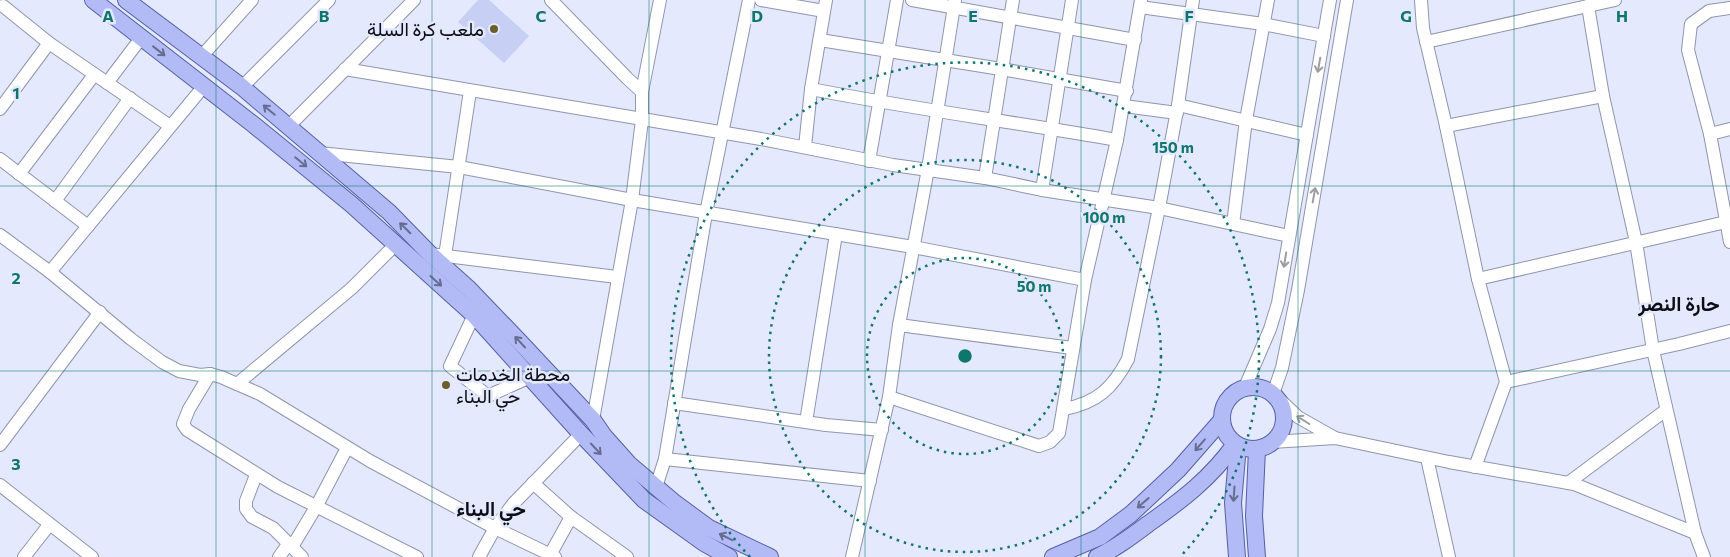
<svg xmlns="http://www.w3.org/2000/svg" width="1730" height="557" font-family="Commissioner,Vazirmatn,sans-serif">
  <rect width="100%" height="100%" fill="#e4e9fd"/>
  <polygon fill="#c7cff5" points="478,0 489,0 529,36 504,63 458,22"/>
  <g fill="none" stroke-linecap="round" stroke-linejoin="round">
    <g stroke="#9095ac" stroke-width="14">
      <g id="minor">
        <polyline points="551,0 627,78 642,92"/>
        <polyline points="761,0 824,11"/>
        <polyline points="912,0 1135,40"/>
        <polyline points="1421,0 1423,28 1446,126 1478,279 1506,382 1475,467"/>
        <polyline points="3,6 49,43 170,126"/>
        <polyline points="1588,6 1603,96 1636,242 1653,350 1695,533 1704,557"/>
        <polyline points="1140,7 1263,24 1324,36"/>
        <polyline points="1730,8 1709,11 1691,24 1688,50 1710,134 1730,242"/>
        <polyline points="820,40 1001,69 1127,91"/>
        <polyline points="1426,42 1615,0"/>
        <polyline points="201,57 252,0"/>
        <polyline points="345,69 761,139 893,165 985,178 1042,190 1159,208 1289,236"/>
        <polyline points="107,83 141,38"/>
        <polyline points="242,87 329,0"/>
        <path d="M811,89C913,109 1015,122 1117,140"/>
        <polyline points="1178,105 1307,135"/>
        <polyline points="1124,106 1177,113"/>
        <polyline points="0,109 49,43"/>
        <polyline points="1446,126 1603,96"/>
        <polyline points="288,127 414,0"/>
        <polyline points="1710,134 1730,129"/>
        <polyline points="805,147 811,89 826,0"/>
        <polyline points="319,153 459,167 632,200 913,247 1085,280"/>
        <polyline points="0,159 88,226"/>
        <polyline points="869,161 897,0"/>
        <polyline points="19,174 94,75"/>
        <polyline points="985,178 1013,0"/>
        <polyline points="1042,190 1072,0"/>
        <polyline points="55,201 130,98"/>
        <polyline points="1233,224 1246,120 1268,0"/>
        <polyline points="0,235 50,272 131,339 162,362 179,371 200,375 210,374 221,377 260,394 370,461 495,528 555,557"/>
        <polyline points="430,254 617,277"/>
        <polyline points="445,256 470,91"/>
        <polyline points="50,272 204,86"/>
        <polyline points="1478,279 1726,222"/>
        <polyline points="474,315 450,366 488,396 530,377"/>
        <polyline points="899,325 1072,348"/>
        <polyline points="210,374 189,409 183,424 187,430 278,487 417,557"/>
        <polyline points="1506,382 1679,344 1730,331"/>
        <polyline points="237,384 352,288 396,244"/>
        <polyline points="1245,387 1270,329 1278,303 1330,0"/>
        <polyline points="1273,394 1282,368 1298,290 1347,0"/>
        <polyline points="1276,396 1298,417 1335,438"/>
        <polyline points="889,397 1039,446 1050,442 1059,433 1085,280 1117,140 1141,0"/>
        <polyline points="674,403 826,425 882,430"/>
        <path d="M1064,409C1097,403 1113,388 1128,359L1159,208L1178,105L1193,0"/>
        <polyline points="593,420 632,200 642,120 642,92 660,0"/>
        <polyline points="806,422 836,234"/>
        <polyline points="1272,442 1335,438 1449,462 1574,484 1695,533"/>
        <polyline points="0,445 100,312"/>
        <polyline points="1427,458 1449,557"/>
        <polyline points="665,459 870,481"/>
        <polyline points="256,475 246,501 246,509 252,517 273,528 302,557"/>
        <polyline points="533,483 571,517 627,557"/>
        <polyline points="1568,483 1666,410"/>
        <polyline points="0,485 92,557"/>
        <polyline points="656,487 665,459 706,213 749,0"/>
        <polyline points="292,547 316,507 347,448"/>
        <polyline points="550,555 571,517"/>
        <polyline points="24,557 49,525"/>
        <polyline points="279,557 289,543"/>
        <polyline points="479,557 495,528 513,504 581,434"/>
        <polyline points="852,557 889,397 899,325 928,169 955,0"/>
      </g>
    </g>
    <g stroke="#5760a3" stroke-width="18">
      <g id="major">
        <polyline points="93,0 254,125 351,204 474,315 581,434 644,500 704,543 729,557"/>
        <polyline points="126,0 242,87 389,212 430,254 469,289 518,340 593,420 604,436 629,464 675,503 709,528 770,557"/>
        <circle cx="1253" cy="418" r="31"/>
        <polyline points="1053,557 1100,537 1131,514 1178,470 1221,421"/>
        <path d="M1097,557C1115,549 1132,536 1148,524C1182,500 1211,478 1235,444"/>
        <polyline points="1237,557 1233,503 1238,446"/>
        <polyline points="1257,557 1254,516 1257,449"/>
      </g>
    </g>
    <use href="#minor" stroke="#fff" stroke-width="12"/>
    <use href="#major" stroke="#b2bbf5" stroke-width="16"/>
  </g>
  <defs><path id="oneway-shaft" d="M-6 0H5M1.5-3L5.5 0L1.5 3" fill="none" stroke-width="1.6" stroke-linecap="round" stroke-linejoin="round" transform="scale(1.25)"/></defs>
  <g stroke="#676d91">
    <use href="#oneway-shaft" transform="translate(159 51) rotate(38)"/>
    <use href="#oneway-shaft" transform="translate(269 110) rotate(-140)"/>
    <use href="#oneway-shaft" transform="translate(301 162) rotate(39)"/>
    <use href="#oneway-shaft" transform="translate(405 228) rotate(-135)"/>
    <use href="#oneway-shaft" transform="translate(436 281) rotate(42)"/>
    <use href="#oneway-shaft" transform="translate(520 342) rotate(-133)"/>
    <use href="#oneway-shaft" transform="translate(1200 445) rotate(131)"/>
    <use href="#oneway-shaft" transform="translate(596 449) rotate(47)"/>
    <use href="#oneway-shaft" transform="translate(1234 494) rotate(94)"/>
    <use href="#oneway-shaft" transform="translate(1143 503) rotate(139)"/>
    <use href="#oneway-shaft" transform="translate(726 537) rotate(-154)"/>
  </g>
  <g stroke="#9e9ea2">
    <use href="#oneway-shaft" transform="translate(1319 65) rotate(100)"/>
    <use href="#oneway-shaft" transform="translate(1314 195) rotate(-80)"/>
    <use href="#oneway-shaft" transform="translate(1285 260) rotate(99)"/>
    <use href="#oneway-shaft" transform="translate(1303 420) rotate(-148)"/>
  </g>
  <path fill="none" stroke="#0f766e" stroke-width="1" stroke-opacity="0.55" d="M216,0V557M432,0V557M649,0V557M865,0V557M1081,0V557M1298,0V557M1514,0V557M0,186H1730M0,371H1730"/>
  <g fill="none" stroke="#0f766e" stroke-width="2.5" stroke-dasharray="2.5 5">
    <circle cx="965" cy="356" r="98"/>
    <circle cx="965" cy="356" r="196"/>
    <path d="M750 557A294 294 0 1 1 1180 557"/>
  </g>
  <g fill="#6a5e2b" stroke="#e4e9fd" stroke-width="2">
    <circle cx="494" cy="29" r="5"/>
    <circle cx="446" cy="385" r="5"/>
  </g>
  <g text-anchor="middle" stroke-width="5" stroke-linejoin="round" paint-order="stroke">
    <g font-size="19" fill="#0c0d16" stroke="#e4e9fd" text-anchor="end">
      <text x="484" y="36">ملعب كرة السلة</text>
      <text x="456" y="381" text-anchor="start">محطة الخدمات<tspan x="456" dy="22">حي البناء</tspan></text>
    </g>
    <g font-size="20" font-weight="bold" fill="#0c0d16" stroke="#e4e9fd">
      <text x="1679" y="311">حارة النصر</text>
      <text x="491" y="516">حي البناء</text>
    </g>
  </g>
  <g font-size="16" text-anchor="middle" font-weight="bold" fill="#0f766e" stroke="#e4e9fd" stroke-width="5" stroke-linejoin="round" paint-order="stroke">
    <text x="108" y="22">A</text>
    <text x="324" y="22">B</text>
    <text x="541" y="22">C</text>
    <text x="757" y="22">D</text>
    <text x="973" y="22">E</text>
    <text x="1189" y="22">F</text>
    <text x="1406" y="22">G</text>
    <text x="1622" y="22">H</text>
    <text x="16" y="99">1</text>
    <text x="16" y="284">2</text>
    <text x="16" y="470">3</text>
  </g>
  <circle cx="965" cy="356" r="8" fill="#0f766e" stroke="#e4e9fd" stroke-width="2.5"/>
  <g font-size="15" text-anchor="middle" font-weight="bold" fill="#0f766e" stroke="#e4e9fd" stroke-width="5" stroke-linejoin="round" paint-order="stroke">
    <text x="1173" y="153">150 m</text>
    <text x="1104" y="223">100 m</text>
    <text x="1034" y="292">50 m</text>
  </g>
</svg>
